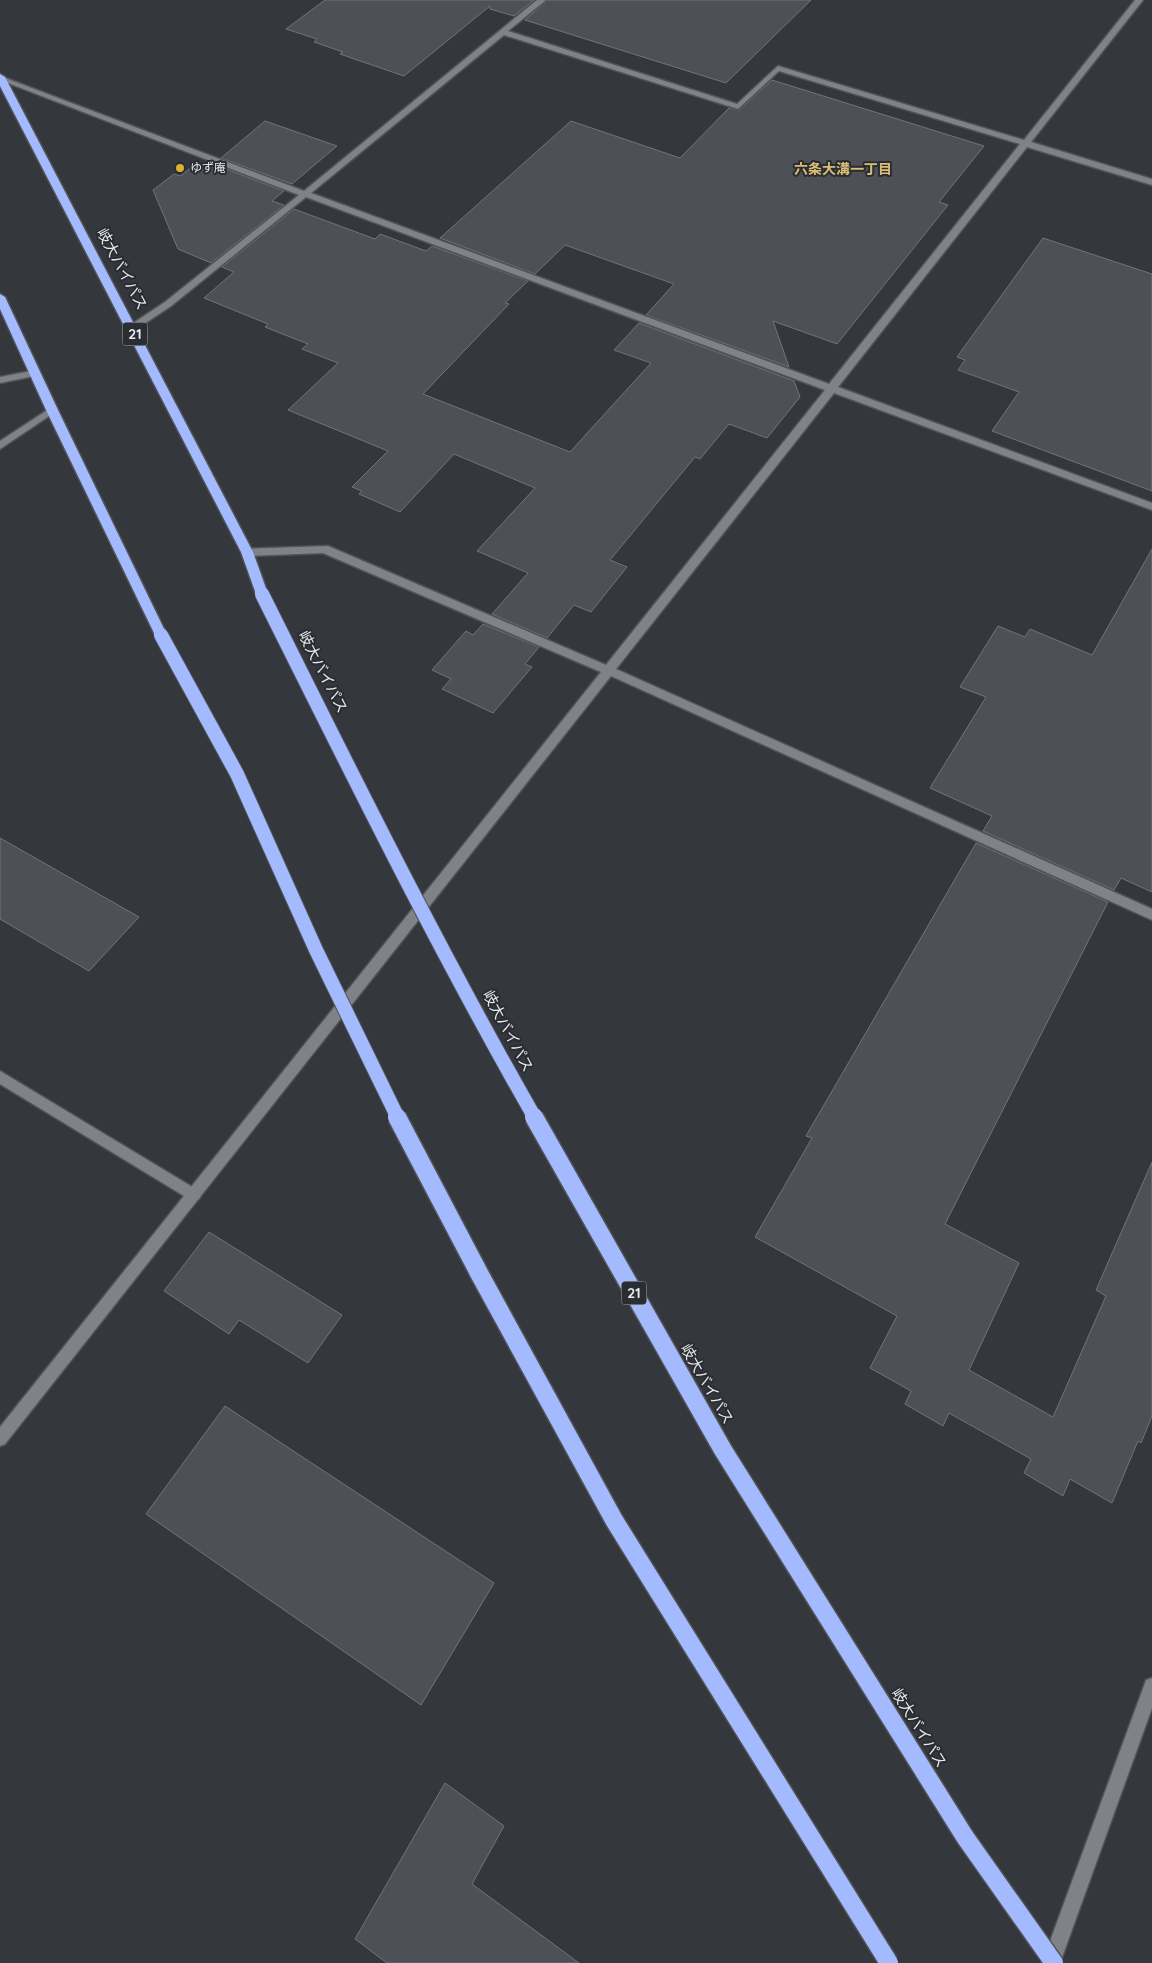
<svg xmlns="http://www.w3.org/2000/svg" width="1152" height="1963" font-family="Quicksand,'Noto Sans JP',sans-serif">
  <rect width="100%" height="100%" fill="#34373c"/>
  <g fill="#4d5056" stroke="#72747b">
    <polygon points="325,0 534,0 514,16 490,9 490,6 404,76 340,54 343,52 314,42 317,39 286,29"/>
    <polygon points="548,0 811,0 726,83 525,20"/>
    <polygon points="772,80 984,146 939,202 948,205 837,344 773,321 789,367 646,315 674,284 565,245 535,274 440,238 571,121 680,158 729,108 739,110"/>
    <polygon points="265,121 337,146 292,184 221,158"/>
    <polygon points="196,164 207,168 213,164 284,191 272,201 284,205 211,263 178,249 153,190 174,174 180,176"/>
    <polygon points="294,209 375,239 380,234 426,251 432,246 528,281 505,303 509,304 423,394 570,452 651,363 614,350 639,323 794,381 800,397 767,438 729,424 700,459 695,457 610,560 627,567 591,612 574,605 547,638 492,614 528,573 477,551 535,488 454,454 400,512 359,494 362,491 352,487 388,451 288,410 338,363 302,349 308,344 265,327 268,324 204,298 234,272 222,267"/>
    <polygon points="1043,238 1152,274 1152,491 992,431 1019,392 958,370 965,360 957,357"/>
    <polygon points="1152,549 1152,892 1121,878 1114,890 983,831 992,816 930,788 986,697 960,687 998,626 1025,637 1030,629 1092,655"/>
    <polygon points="483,624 539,647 525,664 532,667 493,713 442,689 451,679 432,670 466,631 473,635"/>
    <polygon points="0,838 139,917 89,971 0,919"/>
    <polygon points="976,843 1108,902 945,1224 1019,1263 969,1370 1053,1417 1106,1296 1096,1290 1152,1162 1152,1416 1141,1443 1138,1441 1112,1503 1070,1479 1063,1496 1024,1473 1031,1459 949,1413 943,1426 905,1404 911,1391 870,1368 897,1316 755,1237 812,1138 806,1136"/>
    <polygon points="209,1232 342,1315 308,1363 239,1320 229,1334 164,1291"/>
    <polygon points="225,1406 494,1583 421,1705 146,1514"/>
    <polygon points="445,1783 504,1826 472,1884 579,1963 387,1963 355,1939"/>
  </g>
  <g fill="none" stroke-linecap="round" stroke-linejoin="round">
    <g stroke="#515357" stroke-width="3">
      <polygon id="lane" points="0,1071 199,1191 201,1195 199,1199 194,1201 189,1199 0,1084"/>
    </g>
    <g stroke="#515357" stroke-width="3">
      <g id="street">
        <path d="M537,0H546L508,31L737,104L778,66L1024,140L1135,0H1143L1031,142L1152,179V185L1027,147L838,387L1152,503V510L834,393L616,669L1152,909V920L611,676L5,1444L0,1446V1427L601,672L323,553L247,556L242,552L243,549L328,546L606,665L825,390L306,197L171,306L135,330H129V326L165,302L299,195L0,80V76L304,191ZM504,35L738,109L779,71L1020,144L829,384L311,193Z"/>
        <polygon points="36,370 39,371 39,375 0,383 0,377"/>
        <polygon points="52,407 57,410 55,412 0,449 0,441"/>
        <polygon points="1152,1678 1152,1708 1060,1963 1042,1963 1144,1686 1146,1680"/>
      </g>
    </g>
    <g stroke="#515357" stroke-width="3">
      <g id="highway">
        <polygon points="0,74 5,77 253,552 268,594 266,597 258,597 256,594 241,552 0,86"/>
        <polygon points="0,294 5,297 58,410 167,635 166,638 156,638 155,635 46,410 0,309"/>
      </g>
    </g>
    <use href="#lane" fill="#808289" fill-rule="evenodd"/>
    <use href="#street" fill="#808289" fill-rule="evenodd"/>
    <use href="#highway" fill="#a3bbfe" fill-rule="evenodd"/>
    <g stroke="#515357" stroke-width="16" stroke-linecap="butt">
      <g id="highway-bridge-far1">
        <path d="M262,594C350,770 437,947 535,1118"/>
        <polyline points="161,635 237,774 316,950 398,1118"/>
      </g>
    </g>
    <g stroke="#515357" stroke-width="21" stroke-linecap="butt">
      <g id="highway-bridge">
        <polyline points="397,1117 480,1275 614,1520 889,1963"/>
        <polyline points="534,1117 723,1450 965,1837 1054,1963"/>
      </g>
    </g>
    <use href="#highway-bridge-far1" stroke="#a3bbfe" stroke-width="14"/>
    <use href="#highway-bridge" stroke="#a3bbfe" stroke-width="18"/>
  </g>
  <circle fill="#dcb233" stroke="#2a2d32" stroke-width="2" cx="180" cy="168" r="5"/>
  <g text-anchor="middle" stroke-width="4" stroke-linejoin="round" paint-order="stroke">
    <g font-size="12" fill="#e7e8ec" stroke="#2a2d32" text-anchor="start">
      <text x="190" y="172">ゆず庵</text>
    </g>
    <g font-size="14" font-weight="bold" fill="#dbbe73" stroke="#2a2d32">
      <text x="843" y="174">六条大溝一丁目</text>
    </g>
    <g fill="#2a2d32" stroke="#aeb0b4" stroke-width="1">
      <rect x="122.5" y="322.5" width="25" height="23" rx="4"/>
      <rect x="621.5" y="1281.5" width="25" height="23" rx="4"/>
    </g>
    <g font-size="14" font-weight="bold" fill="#e7e8ec">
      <text x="135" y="339">21</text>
      <text x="634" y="1298">21</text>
    </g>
    <g font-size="15" fill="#e7e8ec" stroke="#2a2d32">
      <text transform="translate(122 269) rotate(62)" y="5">岐大バイパス</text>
      <text transform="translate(323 672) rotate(63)" y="5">岐大バイパス</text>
      <text transform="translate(508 1031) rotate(62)" y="5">岐大バイパス</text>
      <text transform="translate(707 1384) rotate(60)" y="5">岐大バイパス</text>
      <text transform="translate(919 1728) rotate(58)" y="5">岐大バイパス</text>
    </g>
  </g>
</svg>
